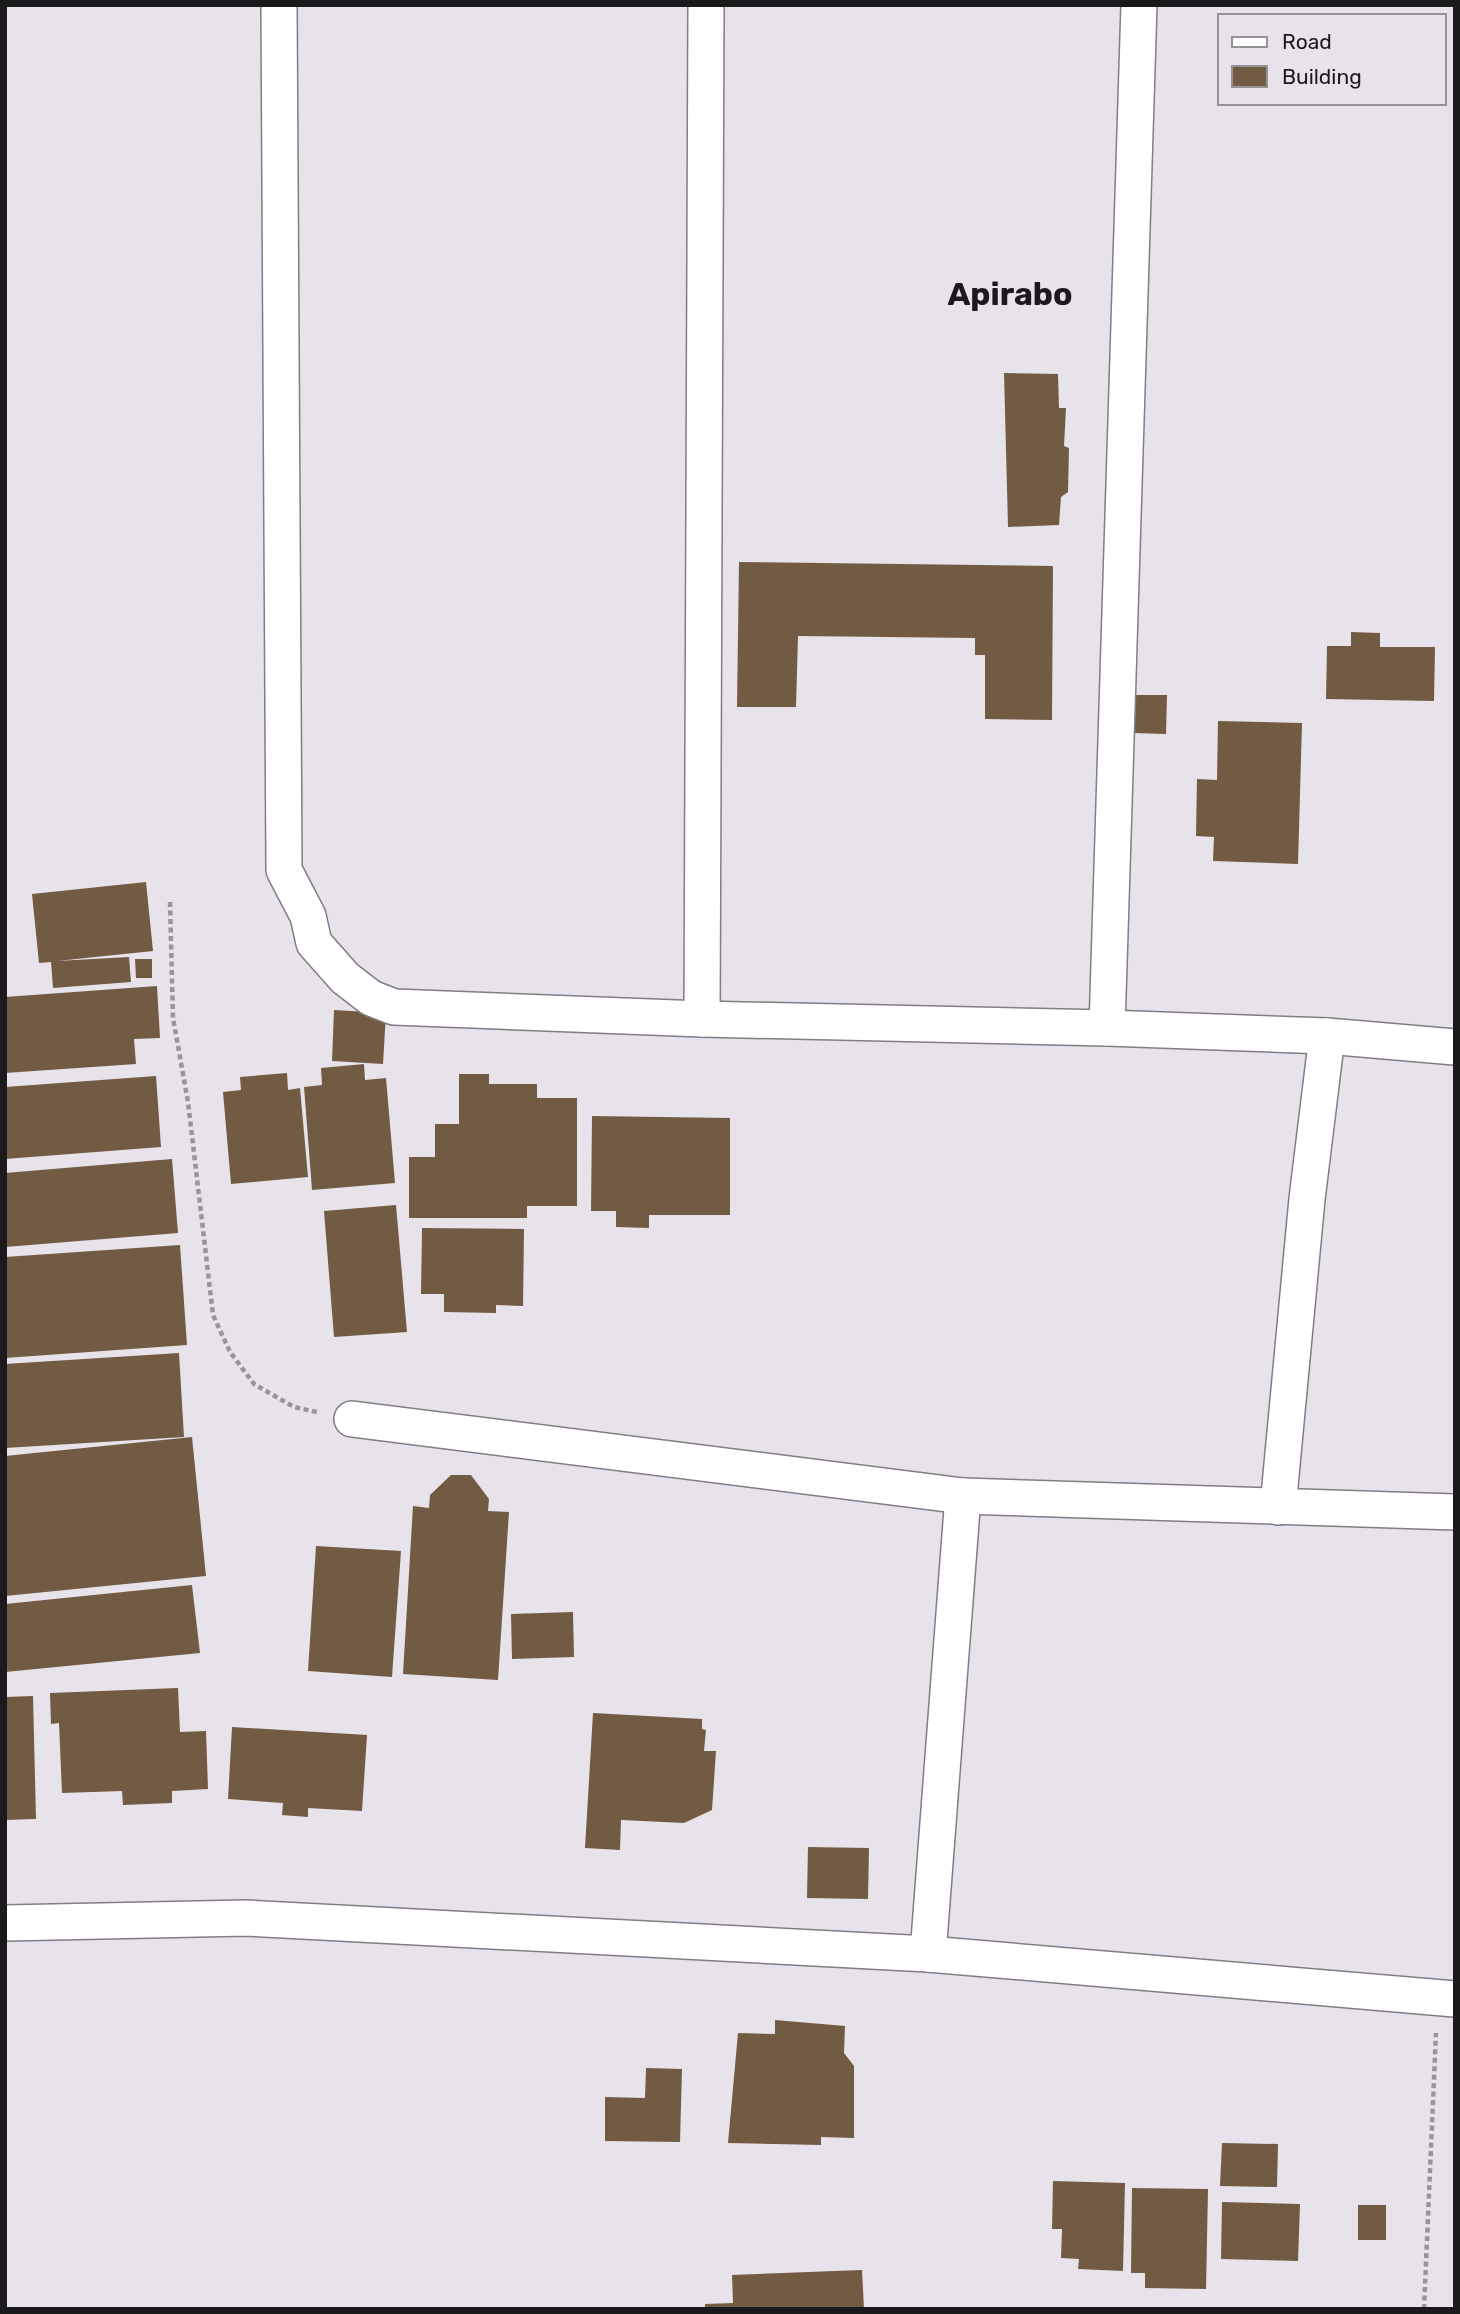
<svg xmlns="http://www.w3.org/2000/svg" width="1460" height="2314" font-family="Rubik,sans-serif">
  <rect width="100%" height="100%" fill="#e8e2eb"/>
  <g fill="#715b42">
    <polygon points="1004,373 1058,374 1059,408 1066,408 1064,446 1069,448 1068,492 1061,497 1059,525 1008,527"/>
    <polygon points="739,562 1053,566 1052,720 985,719 985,655 975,655 975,638 798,636 796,707 737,707"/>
    <polygon points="1351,632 1380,633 1380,647 1435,647 1434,701 1326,699 1327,646 1351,646"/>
    <polygon points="1133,695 1167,695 1166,734 1133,733"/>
    <polygon points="1218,721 1302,723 1298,864 1213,861 1214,837 1196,836 1197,779 1217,780"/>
    <polygon points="146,882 153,951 57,961 129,957 131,982 53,988 51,962 39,963 32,894"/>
    <polygon points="135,959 152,959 152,978 136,978"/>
    <polygon points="157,986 160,1038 134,1039 136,1064 5,1073 5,997"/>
    <polygon points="334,1010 386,1013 383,1064 332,1061"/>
    <polygon points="364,1064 365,1080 386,1078 395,1183 312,1190 304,1087 322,1085 321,1068"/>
    <polygon points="287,1073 288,1090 300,1088 308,1177 231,1184 223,1092 241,1090 240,1077"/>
    <polygon points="459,1074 489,1074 489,1084 537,1084 537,1098 577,1098 577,1206 527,1206 527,1218 409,1218 409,1157 435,1157 435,1124 459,1124"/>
    <polygon points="156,1076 161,1147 5,1159 5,1087"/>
    <polygon points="592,1116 730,1118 730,1215 649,1215 649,1228 616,1227 616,1211 591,1211"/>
    <polygon points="172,1159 178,1233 5,1247 5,1173"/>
    <polygon points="396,1205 407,1332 334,1337 324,1211"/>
    <polygon points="422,1228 524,1229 523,1306 496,1305 496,1313 444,1312 444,1294 421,1294"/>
    <polygon points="180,1245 187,1345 5,1358 5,1257"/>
    <polygon points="179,1353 184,1437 5,1448 5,1364"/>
    <polygon points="192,1437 206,1576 5,1596 5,1456"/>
    <polygon points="451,1475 471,1475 489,1499 488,1511 509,1512 498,1680 403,1674 413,1506 429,1508 430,1495"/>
    <polygon points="316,1546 401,1551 392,1677 308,1671"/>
    <polygon points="192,1585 200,1653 5,1672 5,1604"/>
    <polygon points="573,1612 574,1657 512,1659 511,1614"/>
    <polygon points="178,1688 180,1732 206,1731 208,1789 172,1791 172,1803 123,1805 122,1791 62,1793 59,1723 51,1724 50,1693"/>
    <polygon points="33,1696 36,1819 5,1820 5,1697"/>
    <polygon points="593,1713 702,1719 702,1729 706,1730 704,1751 716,1751 712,1810 684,1823 621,1820 620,1850 585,1848"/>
    <polygon points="232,1727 367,1735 362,1811 308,1808 308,1817 282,1815 283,1803 228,1799"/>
    <polygon points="808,1847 869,1848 868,1899 807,1898"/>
    <polygon points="775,2020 845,2026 844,2053 854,2066 854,2138 821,2137 821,2145 728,2143 738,2033 775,2034"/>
    <polygon points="646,2068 682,2069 680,2142 605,2141 605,2097 645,2098"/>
    <polygon points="1222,2143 1278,2144 1277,2187 1220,2186"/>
    <polygon points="1053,2181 1125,2183 1123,2271 1078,2269 1079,2259 1061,2258 1062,2229 1052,2229"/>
    <polygon points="1132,2188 1208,2189 1206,2289 1145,2288 1145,2273 1131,2273"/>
    <polygon points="1222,2202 1300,2204 1298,2261 1221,2259"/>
    <rect x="1358" y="2205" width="28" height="35"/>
    <polygon points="862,2270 864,2309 705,2309 705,2304 733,2303 732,2275"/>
  </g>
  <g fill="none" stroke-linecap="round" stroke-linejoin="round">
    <g stroke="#827c84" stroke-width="38">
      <g id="street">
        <polyline points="279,5 284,870 308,916 314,943 345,978 371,998 394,1007 702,1019 1107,1028 1327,1036 1455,1047"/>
        <polyline points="702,1019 706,5"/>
        <polyline points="1107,1028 1139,5"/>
        <polyline points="352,1419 963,1496 1455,1512"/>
        <polyline points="1278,1507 1307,1199 1327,1036"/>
        <polyline points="5,1923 246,1918 928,1954 1455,1999"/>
        <polyline points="928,1954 963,1496"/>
      </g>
    </g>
    <g stroke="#98949b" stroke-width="4.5" stroke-dasharray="5 3.5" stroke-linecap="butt">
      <polyline points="170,902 173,1018 188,1102 213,1315 230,1352 254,1384 294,1407 317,1412"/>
      <polyline points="1424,2309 1436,2033"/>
    </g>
    <use href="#street" stroke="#fff" stroke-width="35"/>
  </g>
  <g text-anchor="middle" stroke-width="7" stroke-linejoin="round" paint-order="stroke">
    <g font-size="32" font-weight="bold" fill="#1c191d" stroke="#e8e2eb">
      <text x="1010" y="305">Apirabo</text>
    </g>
  </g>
  <rect width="1460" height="2314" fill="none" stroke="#1c191d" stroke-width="14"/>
  <rect x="1218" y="14" width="228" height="91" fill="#e8e2eb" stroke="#969299" stroke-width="2"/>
  <rect x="1232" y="37" width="35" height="10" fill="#ffffff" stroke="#969299" stroke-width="2"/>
  <text x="1282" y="49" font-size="21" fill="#1c191d">Road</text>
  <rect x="1232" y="66" width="35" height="21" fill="#715b42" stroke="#969299" stroke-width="2"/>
  <text x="1282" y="84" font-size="21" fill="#1c191d">Building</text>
</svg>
